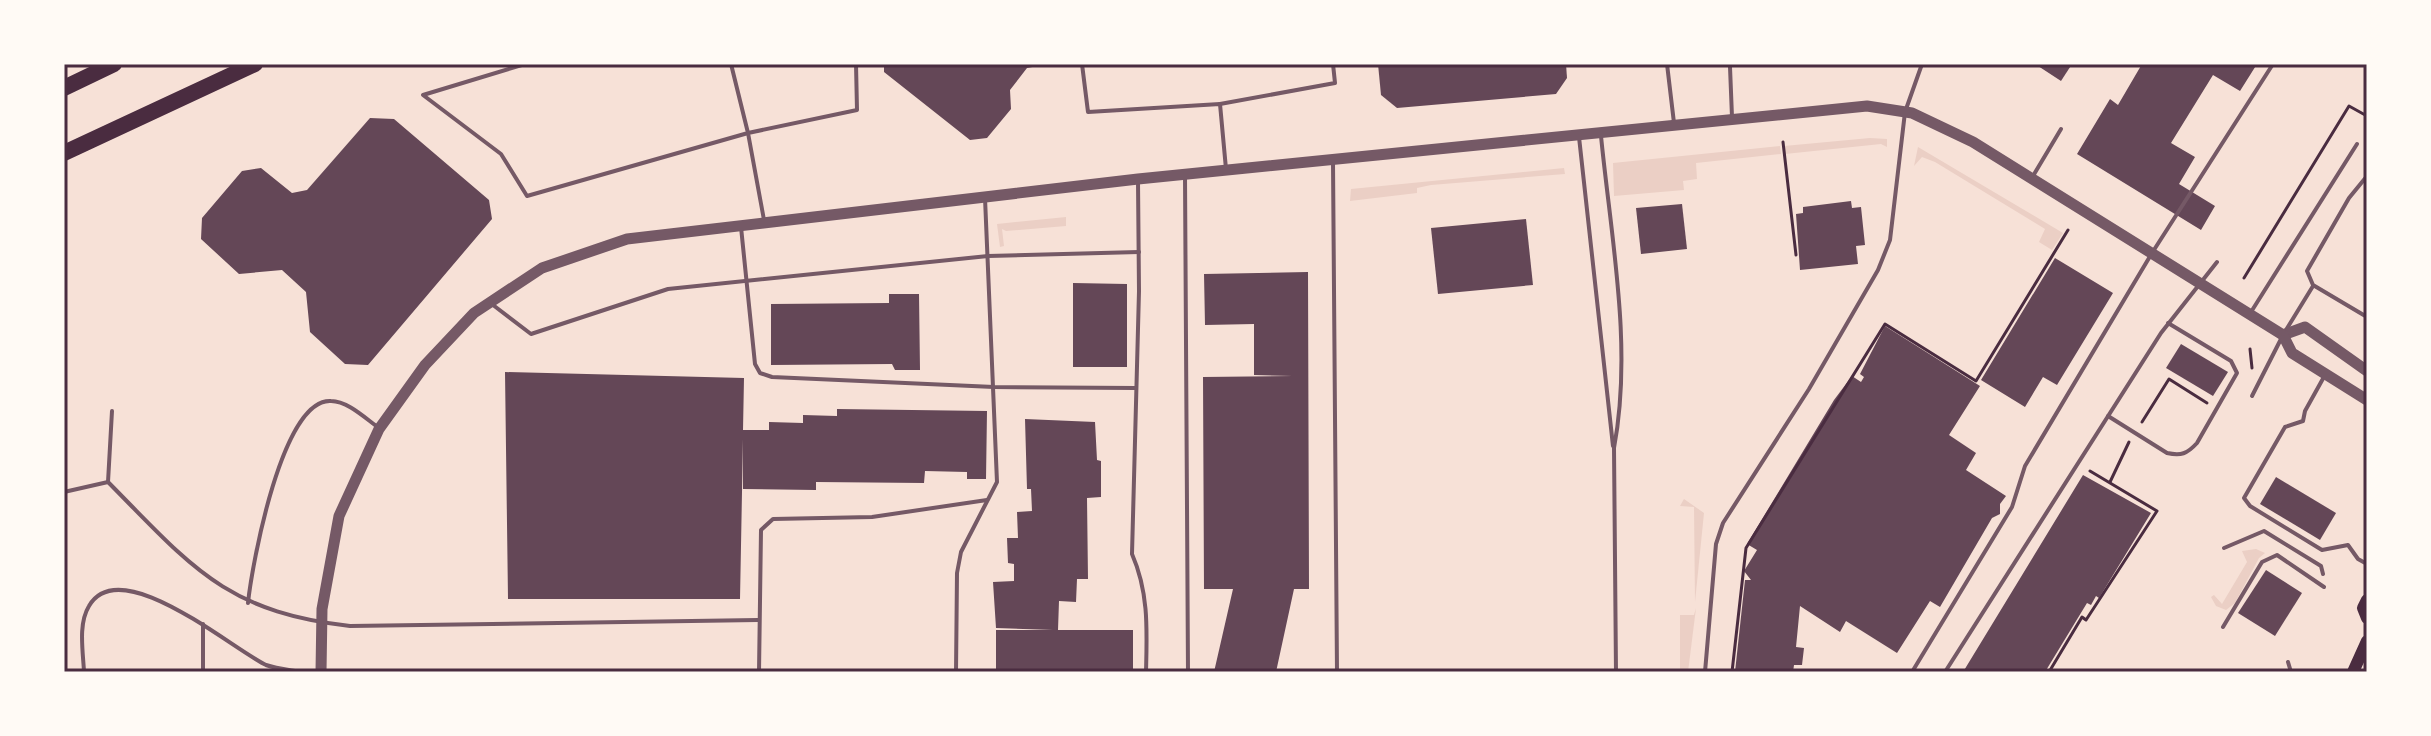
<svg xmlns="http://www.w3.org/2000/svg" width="2431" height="736" font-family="Inter,sans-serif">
  <rect width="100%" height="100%" fill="#f7e1d7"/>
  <g fill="#ebcfc5">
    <polygon points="1870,138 1887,139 1887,147 1881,144 1785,154 1784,146"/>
    <polygon points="1780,146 1781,154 1696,163 1697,179 1683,181 1684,190 1614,196 1613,163"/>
    <polygon points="1918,147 2063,233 2052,250 2039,242 2045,229 1935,162 1922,157 1914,166"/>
    <polygon points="1564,168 1565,174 1431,185 1417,188 1417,193 1350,201 1351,189"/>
    <polygon points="1066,217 1066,226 1006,231 1002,229 1004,246 1000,247 997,224"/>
    <polygon points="1684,499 1704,513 1695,602 1694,507 1680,506"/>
    <polygon points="2256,549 2265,553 2259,558 2235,603 2226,610 2216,606 2211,597 2214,595 2222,604 2247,562 2242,551"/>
    <polygon points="1696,608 1688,672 1680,672 1680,615 1694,615"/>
  </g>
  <g fill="#644757">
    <polygon points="884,64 1049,64 1027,68 1010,90 1011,109 987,138 970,140 884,72"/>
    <polygon points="1378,64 1566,64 1567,78 1556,94 1397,108 1381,95"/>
    <polygon points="2035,64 2072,64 2061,81"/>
    <polygon points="2142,64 2257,64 2240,91 2213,75 2171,143 2195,157 2179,184 2215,206 2201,230 2077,154 2110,99 2118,105"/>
    <polygon points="370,118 394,119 489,200 492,219 368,365 345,364 310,332 306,292 282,270 239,274 201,239 202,218 242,171 261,168 292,193 307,190"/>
    <polygon points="1851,201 1852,208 1861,207 1865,245 1856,246 1858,264 1800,270 1796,214 1803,213 1803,207"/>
    <polygon points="1682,204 1687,249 1641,254 1636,208"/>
    <polygon points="1526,219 1533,285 1438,294 1431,228"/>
    <polygon points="2055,258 2113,293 2057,385 2043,377 2025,407 1981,380"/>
    <polygon points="1308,272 1309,589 1294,589 1276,672 1214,672 1233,589 1204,589 1203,377 1293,376 1254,375 1254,324 1205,325 1204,274"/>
    <polygon points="1073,283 1127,284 1127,367 1073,367"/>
    <polygon points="889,294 919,294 920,370 895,370 892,364 771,365 771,304 889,303"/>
    <polygon points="1885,326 1980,386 1949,435 1976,453 1966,470 2006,496 2000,504 2000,514 1992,518 1940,607 1930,601 1897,653 1846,621 1840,632 1800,606 1796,647 1804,648 1802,665 1794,665 1793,672 1735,672 1745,580 1751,580 1744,571 1757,550 1747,544 1834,400 1852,376 1861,382 1864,377 1860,374"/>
    <polygon points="2181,344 2228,372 2213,396 2166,368"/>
    <polygon points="505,372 744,378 743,430 769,430 769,422 803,423 803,415 837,416 837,409 987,411 986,479 967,479 967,472 925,471 924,483 816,482 816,490 743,489 743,439 740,599 508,599"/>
    <polygon points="1025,419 1095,422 1097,460 1101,461 1101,497 1087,498 1088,579 1077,579 1076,602 1059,601 1058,630 1133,630 1133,672 996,672 996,630 1053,630 996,628 993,582 1014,581 1014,564 1008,563 1007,538 1018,538 1017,512 1032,511 1031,489 1027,489"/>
    <polygon points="2083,475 2151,513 2099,598 2096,596 2091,605 2087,603 2045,672 1963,672"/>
    <polygon points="2276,477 2336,513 2320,540 2260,504"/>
    <polygon points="2266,570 2302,593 2275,636 2238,613"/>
  </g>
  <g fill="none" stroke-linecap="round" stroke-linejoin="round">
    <g stroke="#4a2c40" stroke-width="3">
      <polyline points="1783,142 1796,255"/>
      <polyline points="2244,278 2349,106 2367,116"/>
      <polyline points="2250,349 2252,368"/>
      <polyline points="2142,422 2169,379 2207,403"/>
      <polyline points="2110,482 2129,442"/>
      <polyline points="1732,672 1746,548 1885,324 1976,381 2068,230"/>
      <polyline points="2049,672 2082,617 2086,620 2157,511 2090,471"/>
    </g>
    <g stroke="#755966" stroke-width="4">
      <polyline points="525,64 423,95 501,154 527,196 748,133 731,64"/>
      <polyline points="1082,64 1088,112 1220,104 1226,169"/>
      <polyline points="1667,64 1674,123"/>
      <polyline points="1730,67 1732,117"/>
      <polyline points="1220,104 1335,83 1333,64"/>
      <path d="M1601,136C1611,238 1633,347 1614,448L1616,672"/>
      <polyline points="1579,137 1613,446"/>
      <polyline points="1333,162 1337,672"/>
      <polyline points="1185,176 1188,672"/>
      <polyline points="2033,176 2061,129"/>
      <polyline points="2367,176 2349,198 2307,271 2313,285 2367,317"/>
      <path d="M1138,181L1139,291L1132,554C1149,593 1147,630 1146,672"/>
      <polyline points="764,220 748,133 857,110 856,64"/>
      <polyline points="741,227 755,364 760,373 772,377 994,387 1136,388"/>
      <polyline points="493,305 531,334 668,289 988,256 1139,252"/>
      <polyline points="2251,312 2357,144"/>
      <polyline points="2286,330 2313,286"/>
      <polyline points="2325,375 2305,411 2303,421 2285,427 2244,498 2250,506 2322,550 2348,545 2358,559 2367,564"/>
      <polyline points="2252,396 2282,337"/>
      <path d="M112,411L108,482C191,566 225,612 350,626L758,620"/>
      <path d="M2108,416L2167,453C2181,456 2187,454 2197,443L2237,373L2231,361L2168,323"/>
      <polyline points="64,492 108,482"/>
      <polyline points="2224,548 2264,531 2321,566 2323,574"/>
      <path d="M248,603C252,565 282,398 331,401C348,401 366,419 379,428"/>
      <polyline points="2223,627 2262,562 2277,555 2324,587"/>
      <polyline points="2288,662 2291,672"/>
      <path d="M84,672C83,651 78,624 89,606C120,552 232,649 266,665C277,669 291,670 302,672"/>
      <polyline points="203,672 203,624"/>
      <polyline points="759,672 761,530 773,519 872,517 987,500"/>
      <polyline points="956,672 957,573 961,552 997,482 985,198"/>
      <polyline points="1705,672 1716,544 1723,523 1809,389 1878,270 1890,240 1905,112 1922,64"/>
      <polyline points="1912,672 2012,507 2025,466 2152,253 2273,64"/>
      <polyline points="1945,672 2161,333 2217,262"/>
    </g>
    <g stroke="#755966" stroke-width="11">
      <polyline points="2283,335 2305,327 2367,371"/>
      <polyline points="321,672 322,609 339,516 379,429 425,365 474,313 542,268 627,239 1138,179 1867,106 1912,113 1973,142 2283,335 2292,353 2367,400"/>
    </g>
    <g stroke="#4a2c40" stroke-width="12">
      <polyline points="2367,600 2363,608 2367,618"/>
      <polyline points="2353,672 2367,641"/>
    </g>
    <g stroke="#4a2c40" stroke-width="16">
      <polyline points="64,88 114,64"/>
      <polyline points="64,153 255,64"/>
    </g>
  </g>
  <rect width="2431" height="736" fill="none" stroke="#fffaf5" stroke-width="132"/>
  <rect x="66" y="66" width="2299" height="604" fill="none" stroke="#4a2c40" stroke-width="3"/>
</svg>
